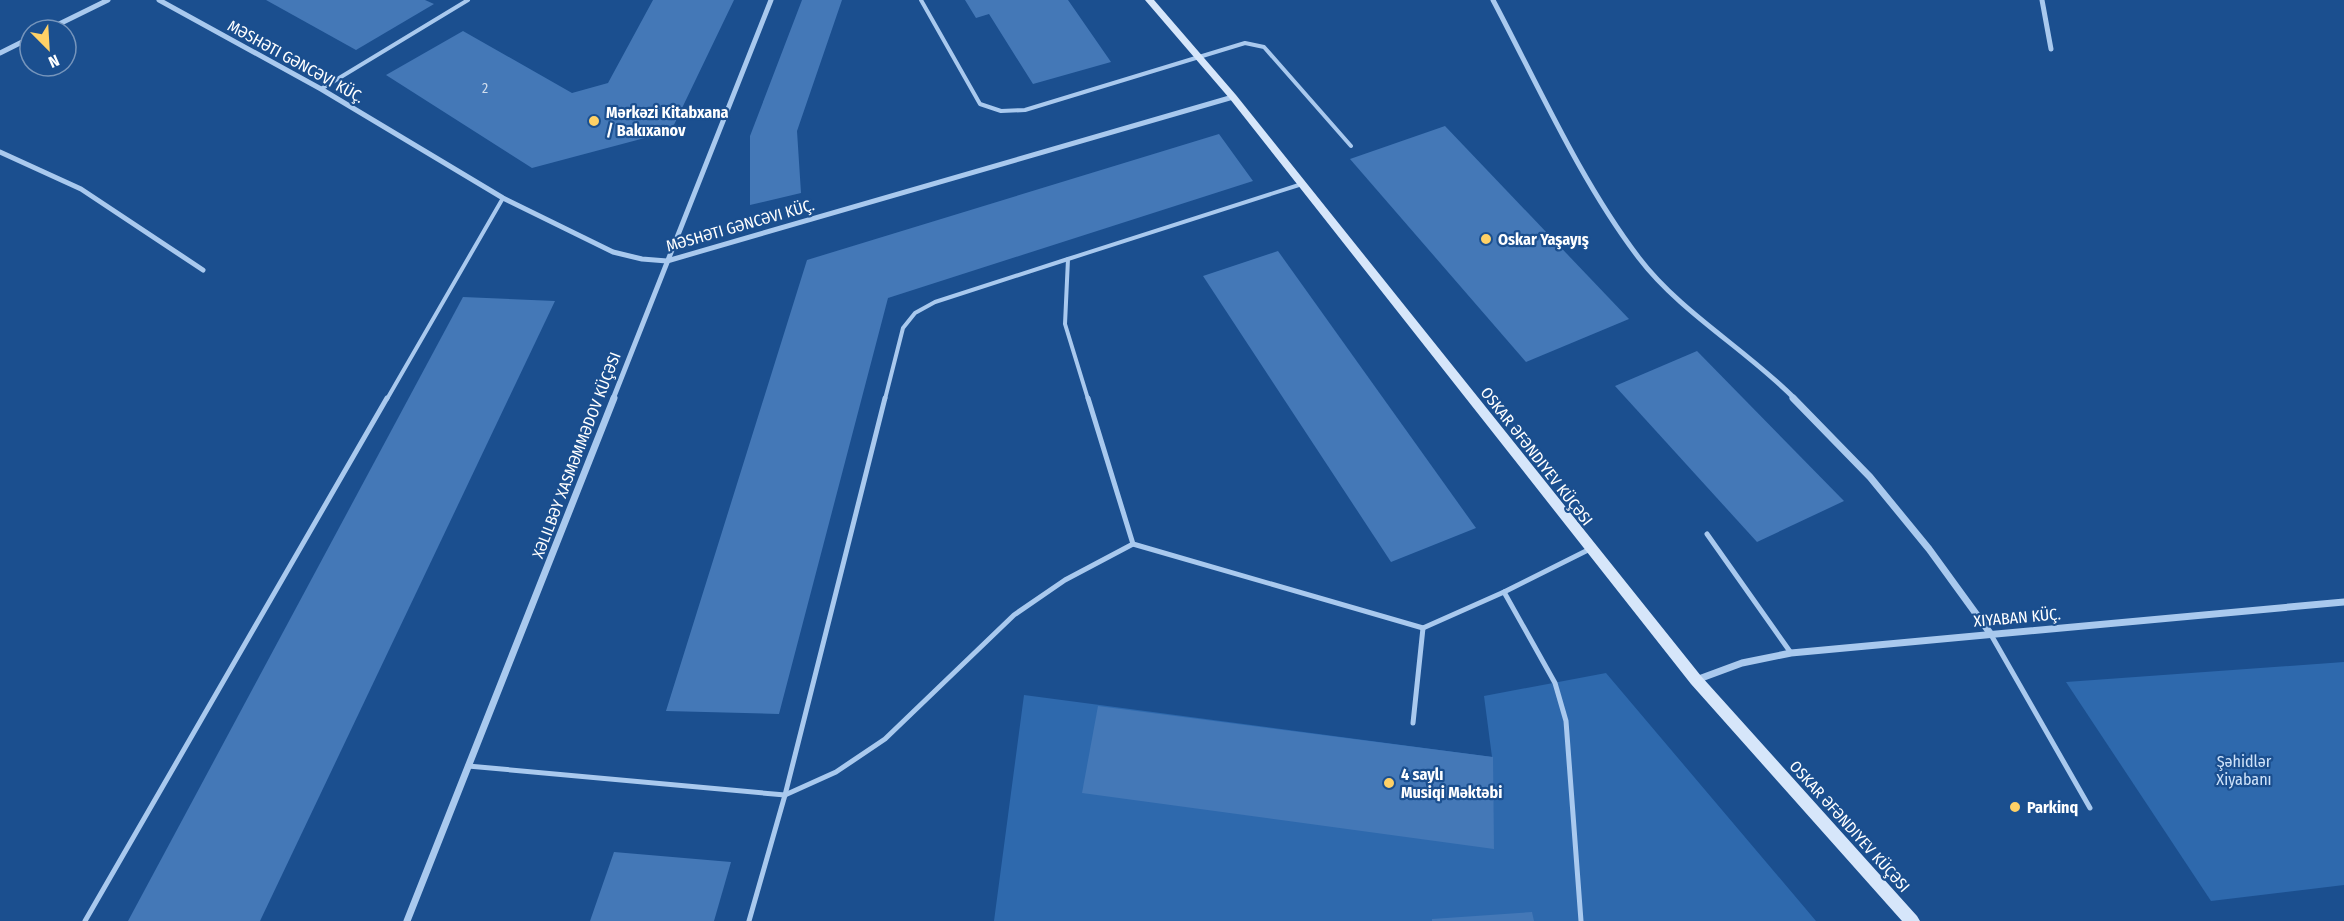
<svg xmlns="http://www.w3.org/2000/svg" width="2344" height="921" font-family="'Fira Sans Condensed',sans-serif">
  <rect width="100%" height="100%" fill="#1b4f8f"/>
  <g fill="#2e69ad">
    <polygon points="2344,662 2344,885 2211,901 2066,682"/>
    <polygon points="1606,673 1816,921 994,921 1024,695 1492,757 1484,696"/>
  </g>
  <g fill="#4478b7">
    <polygon points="266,0 425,0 434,4 356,50"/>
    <polygon points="653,0 734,0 671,131 532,168 386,75 463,31 572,93 608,83"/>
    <polygon points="802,0 842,0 797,131 801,193 750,205 750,136"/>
    <polygon points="965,0 1068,0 1111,62 1033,84 989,14 976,18"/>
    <polygon points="1445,126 1629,319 1526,362 1350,159"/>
    <polygon points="1219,134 1253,181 888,298 779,714 666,711 807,260"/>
    <polygon points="1278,251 1476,528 1391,562 1203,276"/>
    <polygon points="463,297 555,301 260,921 128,921"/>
    <polygon points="1697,351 1844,501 1757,542 1615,386"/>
    <polygon points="1098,706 1493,757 1494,849 1082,793"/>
    <polygon points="614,852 731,862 714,921 590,921"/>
    <polygon points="1532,912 1534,921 1432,921 1432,919"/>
  </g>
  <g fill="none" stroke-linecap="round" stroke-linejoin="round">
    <g stroke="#a9c9ee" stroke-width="4">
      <polyline points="921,0 980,104 1001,111 1025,110 1245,43 1264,47 1351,146"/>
      <polyline points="321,89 468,0"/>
      <polyline points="387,399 503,198"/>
      <polyline points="885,399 903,328 915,313 935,302 1068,259"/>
      <polyline points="1088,399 1065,324 1068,259 1302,184"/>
    </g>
    <g stroke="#a9c9ee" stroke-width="5">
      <polyline points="1088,398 1133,544 1423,628 1504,592 1590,549"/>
      <polyline points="1707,534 1791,653"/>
      <polyline points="1504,592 1555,683 1566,721 1581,921"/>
      <polyline points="1990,633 2090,808"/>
      <polyline points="1413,723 1423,628"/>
      <polyline points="468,766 785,795 836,772 885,739 1014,615 1065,580 1133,544"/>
      <polyline points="85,921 387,398"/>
      <polyline points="749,921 785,795 885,398"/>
    </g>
    <g stroke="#a9c9ee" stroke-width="5">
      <polyline points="159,0 321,89 503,198 613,252 642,259 667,261 1233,97"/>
      <path d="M1493,0C1538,85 1581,182 1639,258C1680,312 1747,350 1795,399"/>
      <polyline points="2042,0 2051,49"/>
      <polyline points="47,30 108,0"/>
      <polyline points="0,53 30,38"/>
      <polyline points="0,152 81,189 203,270"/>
      <polyline points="613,399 771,0"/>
    </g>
    <g stroke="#a9c9ee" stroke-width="7">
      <polyline points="1793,398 1870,477 1929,549 1990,633"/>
      <polyline points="1696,680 1742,663 1791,653 2344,602"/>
      <polyline points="407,921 614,398"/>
    </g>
    <polygon fill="#d6e6fa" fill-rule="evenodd" points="1145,0 1154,0 1236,95 1701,676 1917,916 1920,921 1902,921 1691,684 1230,99"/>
  </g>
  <g fill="#ffd166" stroke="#1b4f8f" stroke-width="2">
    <circle cx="594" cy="121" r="6"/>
    <circle cx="1486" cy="239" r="6"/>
    <circle cx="1389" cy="783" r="6"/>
    <circle cx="2015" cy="807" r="6"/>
  </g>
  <g text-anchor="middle" stroke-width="4.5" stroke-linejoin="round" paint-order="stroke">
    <g font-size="14" fill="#d0dded">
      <text x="485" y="93">2</text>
    </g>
    <g font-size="16" fill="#fff" stroke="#1b4f8f">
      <text transform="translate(296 61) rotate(29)" y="6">MƏSHƏTI GƏNCƏVI KÜÇ.</text>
      <text transform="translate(740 225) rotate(-16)" y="6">MƏSHƏTI GƏNCƏVI KÜÇ.</text>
      <text transform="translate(576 455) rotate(-69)" y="6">XƏLILBƏY XASMƏMMƏDOV KÜÇƏSI</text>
      <text transform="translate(1537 456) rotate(52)" y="6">OSKAR ƏFƏNDIYEV KÜÇƏSI</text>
      <text transform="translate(2017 617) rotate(-5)" y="6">XIYABAN KÜÇ.</text>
      <text transform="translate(1850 826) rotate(48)" y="6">OSKAR ƏFƏNDIYEV KÜÇƏSI</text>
    </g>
    <g font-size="16" font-weight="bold" fill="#fff" stroke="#1b4f8f" text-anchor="start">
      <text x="606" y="118">Mərkəzi Kitabxana<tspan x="606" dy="18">/ Bakıxanov</tspan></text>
      <text x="1498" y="245">Oskar Yaşayış</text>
      <text x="1401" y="780">4 saylı<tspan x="1401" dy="18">Musiqi Məktəbi</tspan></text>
      <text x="2027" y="813">Parkinq</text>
    </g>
    <g font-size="16" fill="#cfe3fa" stroke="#1b4f8f">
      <text x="2244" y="767">Şəhidlər<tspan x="2244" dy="18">Xiyabanı</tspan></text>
    </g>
  </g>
  <g transform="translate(48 48) rotate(156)"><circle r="28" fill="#1b4f8f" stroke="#7695bc" stroke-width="1.5"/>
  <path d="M0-4.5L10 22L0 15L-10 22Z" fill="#ffd166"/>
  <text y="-9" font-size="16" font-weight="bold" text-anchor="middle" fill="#ffffff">N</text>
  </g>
</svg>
